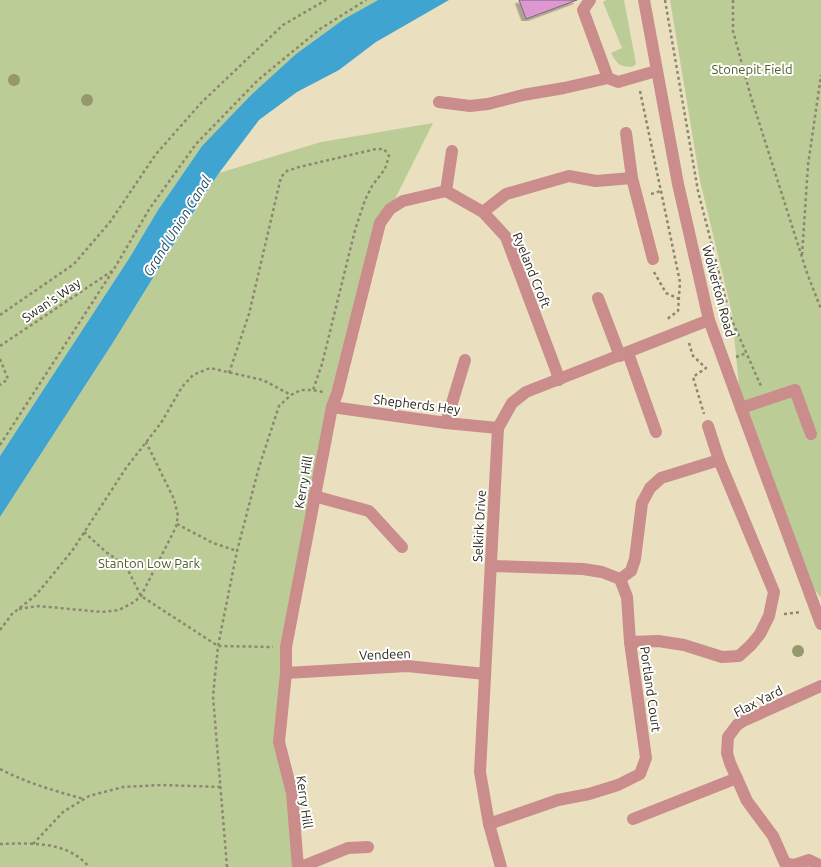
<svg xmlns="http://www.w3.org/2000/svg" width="821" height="867" font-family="Ubuntu,sans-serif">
  <defs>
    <filter id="shadow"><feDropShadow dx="-3.5" dy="3.5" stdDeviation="0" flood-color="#0004"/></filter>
  </defs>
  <rect width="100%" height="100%" fill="#eae0c0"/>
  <g fill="#bbcc97">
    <polygon points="0,0 378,0 344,19 296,54 250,96 202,146 158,210 130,257 0,456"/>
    <path d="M606,0H624L636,64L632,67C620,67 617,64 611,53L622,48L603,2Z"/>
    <polygon points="670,0 821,0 821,598 802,573 741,408 732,313 700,181"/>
    <polygon points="433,123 390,209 380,223 297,583 279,742 298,867 0,867 0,517 114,341 219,173 321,142"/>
  </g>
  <polygon fill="#3fa4cf" points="378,0 449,0 376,42 339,70 297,92 259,120 219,173 200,202 114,341 0,517 0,456 130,257 158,210 202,146 250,96 296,54 344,19"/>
  <polygon fill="#dd98d1" stroke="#7b6276" filter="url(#shadow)" points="519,0 577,0 526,19"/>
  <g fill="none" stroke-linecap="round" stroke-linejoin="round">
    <g stroke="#8e8770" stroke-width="2.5" stroke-dasharray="3 3" stroke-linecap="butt">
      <polyline points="665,0 698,191 730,316 761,386"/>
      <polyline points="733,0 733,31 751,97 807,273 821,309"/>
      <polyline points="640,91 680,282 678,311 666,320"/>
      <polyline points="651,194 661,191"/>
      <polyline points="802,255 808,165 821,75"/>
      <polyline points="654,272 666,293 679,299"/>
      <polyline points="0,315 74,264 110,222 156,154 202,102 283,25 326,0"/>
      <polyline points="689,343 693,356 706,368 693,377 704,414"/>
      <polyline points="0,346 112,271"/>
      <polyline points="736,357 747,353"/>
      <polyline points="0,359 8,379 0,385"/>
      <polyline points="229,373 249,314 281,177 287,171 299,167 376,149 384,149 389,156 385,169 372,186 365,200 355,230 322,364 313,390"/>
      <polyline points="0,445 114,269 150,208 196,144 258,80 320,29 366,0"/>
      <polyline points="177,524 213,543 237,551"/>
      <polyline points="84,532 106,552 126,566 141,596 218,646 273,647"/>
      <polyline points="19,609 38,606 102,612 119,610 134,602 141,596 176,527 178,516 174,499 146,442"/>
      <polyline points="784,614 802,612"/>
      <polyline points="0,630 12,614 36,595 72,551 126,468 161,423 182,387 193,375 210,368 263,380 291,395"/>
      <path d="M0,769C27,783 55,791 84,799"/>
      <path d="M0,844C31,843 68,841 89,867"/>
      <polyline points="33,844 63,812 89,796 123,787 161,785 222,787"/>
      <polyline points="227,867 213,696 218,646 237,551 259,467 279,406 291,395 301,390 313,390 323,392"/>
    </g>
    <g stroke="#cb8c8c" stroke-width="12">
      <polyline points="590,0 583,10 608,78 618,82 656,71"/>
      <polyline points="644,0 678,184 709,320 741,408 821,624"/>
      <polyline points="439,102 470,106 488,104 523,95 564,88 608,78"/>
      <polyline points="626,133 632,178"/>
      <polyline points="446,191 452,151"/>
      <polyline points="483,212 506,194 569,176 596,181 632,178 653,259"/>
      <polyline points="598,298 620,356"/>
      <polyline points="628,353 656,432"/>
      <polyline points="332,407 446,423 498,428"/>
      <polyline points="741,408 795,390 811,434"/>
      <polyline points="446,423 465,360"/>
      <polyline points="314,496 369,511 402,547"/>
      <polyline points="620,579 631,571 635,559 642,503 650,488 661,478 719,460"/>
      <polyline points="630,642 658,641 684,645 722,657 739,656 751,645 760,634 769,616 774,592 719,460 708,426"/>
      <polyline points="286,673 407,666 485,674"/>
      <polyline points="633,819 737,778"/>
      <polyline points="489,824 558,800 589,794 618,785 640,774 646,758 630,642 627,597 620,579 602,572 583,569 491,566"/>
      <polyline points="298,867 292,793 279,742 286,673 286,647 332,407 337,394 380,223 390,209 403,201 446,191 483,212 506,237 556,370 559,380"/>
      <polyline points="301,867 348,848 368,847"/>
      <polyline points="501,867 489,824 480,772 498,428 512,403 526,392 709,320"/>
      <polyline points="820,867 819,865 809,860 794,865 785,863 773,836 747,801 730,763 727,753 728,737 737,725 743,721 821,686"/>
    </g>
  </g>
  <g fill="#94986a">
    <circle cx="14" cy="80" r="6"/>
    <circle cx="87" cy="100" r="6"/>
    <circle cx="798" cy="651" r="6"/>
  </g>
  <g text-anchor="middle" stroke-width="4" stroke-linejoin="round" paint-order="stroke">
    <g font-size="13" fill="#4d5e24" stroke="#fff">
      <text x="752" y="74">Stonepit Field</text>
      <text x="149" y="568">Stanton Low Park</text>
    </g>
    <g font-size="13" fill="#2a261a" stroke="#fff">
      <text transform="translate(532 270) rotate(68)" y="5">Ryeland Croft</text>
      <text transform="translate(719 291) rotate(75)" y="5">Wolverton Road</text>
      <text transform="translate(51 300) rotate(-34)" y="5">Swan's Way</text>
      <text transform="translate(417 404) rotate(7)" y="5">Shepherds Hey</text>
      <text transform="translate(303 482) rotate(-80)" y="5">Kerry Hill</text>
      <text transform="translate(479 526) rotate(-87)" y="5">Selkirk Drive</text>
      <text transform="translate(385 654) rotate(-2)" y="5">Vendeen</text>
      <text transform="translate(651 689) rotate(82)" y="5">Portland Court</text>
      <text transform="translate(758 701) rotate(-27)" y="5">Flax Yard</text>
      <text transform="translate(305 802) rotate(82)" y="5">Kerry Hill</text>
    </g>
    <g font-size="14" font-style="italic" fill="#234d5f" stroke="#fff">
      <text transform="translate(177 226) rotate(-58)" y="5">Grand Union Canal</text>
    </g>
  </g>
</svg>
